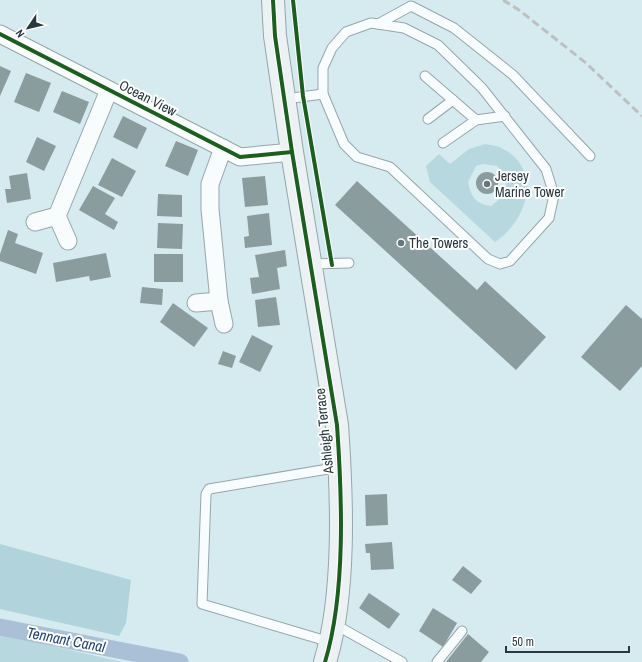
<svg xmlns="http://www.w3.org/2000/svg" width="642" height="662" font-family="'Archivo Narrow',sans-serif">
  <rect width="100%" height="100%" fill="#d5ebf0"/>
  <g fill="#b8d8e0" fill-rule="evenodd">
    <path d="M485,144C491,145 500,146 505,150C543,172 526,222 495,242L430,182L426,166L439,154L450,164L469,149ZM483,164L497,166C512,181 508,194 491,206C476,204 471,197 468,182L476,166Z"/>
    <polygon points="0,634 122,662 0,662"/>
  </g>
  <polygon fill="#b0d3dc" points="0,544 131,580 126,623 119,636 0,609"/>
  <g fill="none" stroke-linecap="round" stroke-linejoin="round">
    <polyline stroke="#a9c0d7" stroke-width="17" points="0,627 180,662"/>
  </g>
  <g fill="#8b9c9e">
    <polygon points="0,66 11,71 0,96"/>
    <polygon points="26,73 51,83 39,112 14,102"/>
    <polygon points="62,91 89,102 80,124 53,112"/>
    <polygon points="123,116 147,128 137,149 113,137"/>
    <polygon points="37,137 56,146 44,171 26,162"/>
    <polygon points="176,141 198,150 188,176 165,166"/>
    <polygon points="112,158 136,171 122,197 98,185"/>
    <circle cx="487" cy="183" r="11"/>
    <polygon points="27,173 31,199 7,203 5,189 11,189 9,176"/>
    <polygon points="265,176 268,205 245,207 242,178"/>
    <polygon points="357,181 477,290 485,281 546,337 516,370 335,205"/>
    <polygon points="93,186 115,198 105,214 118,222 114,230 79,210"/>
    <polygon points="158,194 182,195 182,217 157,216"/>
    <polygon points="269,213 272,245 245,248 244,237 249,236 247,216"/>
    <polygon points="158,223 183,224 182,249 157,248"/>
    <polygon points="8,230 18,234 15,243 43,253 36,274 0,261 0,254"/>
    <polygon points="285,250 287,266 277,268 280,289 252,294 250,278 259,277 255,255"/>
    <polygon points="106,253 111,277 90,281 89,276 56,282 53,263"/>
    <rect x="154" y="254" width="29" height="28"/>
    <polygon points="142,287 163,289 162,305 140,303"/>
    <polygon points="276,297 280,325 258,327 255,300"/>
    <polygon points="173,303 208,328 194,347 160,322"/>
    <polygon points="626,305 642,319 642,366 620,391 581,357"/>
    <polygon points="252,335 273,346 260,372 239,362"/>
    <polygon points="223,351 236,356 232,368 218,364"/>
    <polygon points="387,494 388,525 366,526 365,495"/>
    <polygon points="392,542 394,569 371,570 370,553 366,553 365,544"/>
    <polygon points="463,566 482,581 471,594 452,580"/>
    <polygon points="369,593 400,614 389,629 359,608"/>
    <polygon points="433,608 457,623 443,647 419,631"/>
    <polygon points="468,634 489,652 481,662 446,662"/>
  </g>
  <g fill="none" stroke-linecap="round" stroke-linejoin="round">
    <g stroke="#96a6aa" stroke-width="11">
      <g id="lane">
        <polygon points="371,23 404,28 438,45 482,88 546,169 554,195 549,218 510,261 500,264 488,259 390,167 357,157 344,144 323,94 323,68 332,48 346,32"/>
        <polyline points="378,24 411,6 454,28 513,75 590,156"/>
        <polyline points="425,76 476,120"/>
        <polyline points="285,99 323,94"/>
        <polyline points="428,119 453,100"/>
        <polyline points="443,143 476,120 505,116"/>
        <polyline points="311,264 349,263"/>
        <polyline points="334,624 402,662"/>
        <polyline points="330,642 202,604 206,494 209,489 215,488 340,467"/>
        <polyline points="437,662 462,631"/>
      </g>
    </g>
    <g stroke="#96a6aa" stroke-width="19">
      <g id="street">
        <polyline points="0,34 240,157 292,152"/>
        <polyline points="223,148 210,184 210,209 219,301 224,324"/>
        <polyline points="35,222 57,216"/>
        <polyline points="68,241 57,216 109,90"/>
        <polyline points="196,303 219,301"/>
      </g>
    </g>
    <g stroke="#96a6aa" stroke-width="24">
      <path id="secondary" d="M273,0L275,36L292,152L337,425C342,496 346,593 325,662"/>
    </g>
    <use href="#lane" stroke="#f9fcfd" stroke-width="9"/>
    <use href="#street" stroke="#f9fcfd" stroke-width="17"/>
    <use href="#secondary" stroke="#ecf2f4" stroke-width="22"/>
    <polyline stroke="#bcc0c2" stroke-width="3" stroke-dasharray="8 4" stroke-linecap="butt" points="503,0 519,10 586,63 642,116"/>
    <g stroke="#fff" stroke-width="6">
      <g id="cycleway">
        <path d="M273,0L275,36L292,152L337,425C342,496 346,593 325,662"/>
        <polyline points="293,0 303,96 332,265"/>
        <polyline points="0,34 240,157 292,152"/>
      </g>
    </g>
    <use href="#cycleway" stroke="#1b5e20" stroke-width="4"/>
  </g>
  <g fill="#65777b" stroke="#fff" stroke-width="1.5">
    <circle cx="487" cy="184" r="4"/>
    <circle cx="401" cy="243" r="4"/>
  </g>
  <g text-anchor="middle" stroke-width="4" stroke-linejoin="round" paint-order="stroke">
    <g font-size="14" fill="#28383c" stroke="#fff">
      <text transform="translate(148 98) rotate(27)" y="5">Ocean View</text>
      <text transform="translate(324 431) rotate(-96)" y="5">Ashleigh Terrace</text>
    </g>
    <g font-size="14" fill="#28383c" stroke="#fff" text-anchor="start">
      <text x="495" y="181">Jersey<tspan x="495" dy="16">Marine Tower</tspan></text>
      <text x="409" y="248">The Towers</text>
    </g>
    <g font-size="15" font-style="italic" fill="#22446d" stroke="#fff">
      <text transform="translate(66 640) rotate(11)" y="5">Tennant Canal</text>
    </g>
  </g>
  <g transform="translate(28 28) rotate(235)" stroke="#ffffff" stroke-width="3" paint-order="stroke">
  <path d="M0-3L7 15L0 10L-7 15Z" fill="#28383c"/>
  <text y="-6" font-size="11" font-weight="bold" text-anchor="middle" fill="#28383c">N</text>
  </g>
  <path d="M506 646v6h123v-6" fill="none" stroke="#28383c" stroke-width="2"/>
  <text x="512" y="646" font-size="12" fill="#28383c" stroke="#ffffff" stroke-width="3" paint-order="stroke">50 m</text>
</svg>
